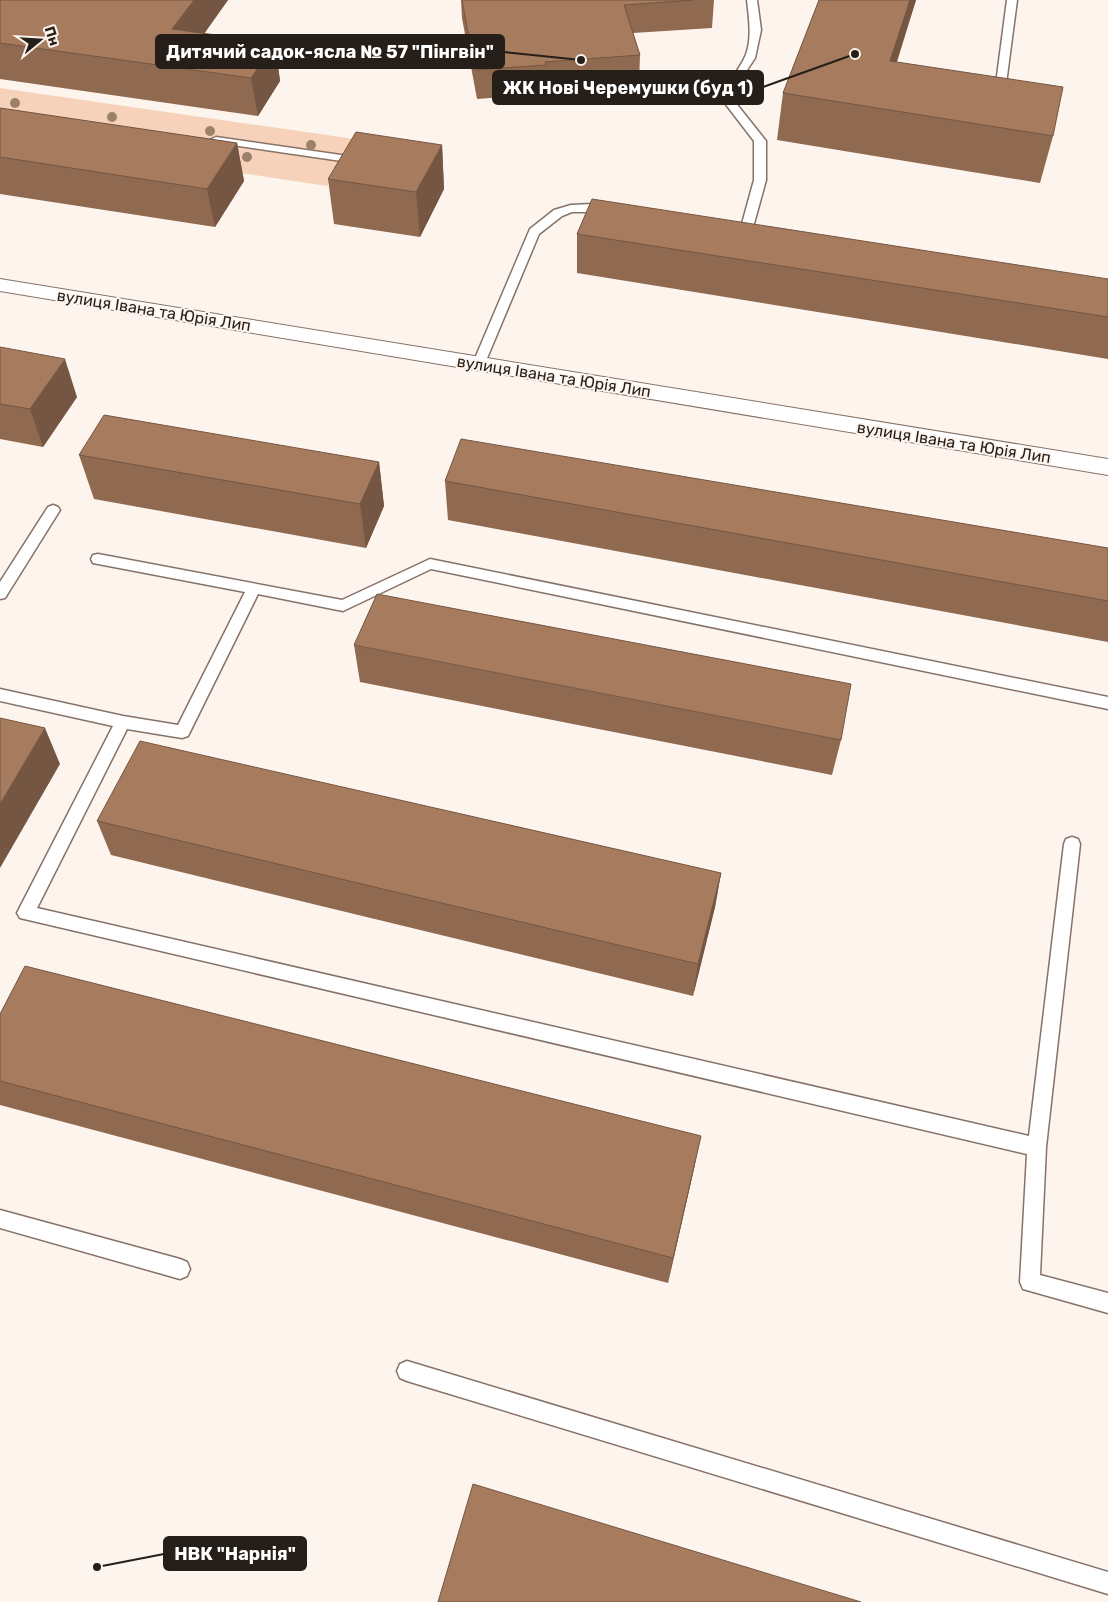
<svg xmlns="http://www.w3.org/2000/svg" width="1108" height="1602" font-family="Rubik,sans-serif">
  <rect width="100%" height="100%" fill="#fdf4ee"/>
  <polygon fill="#f6d2bb" points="0,88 354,139 327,186 0,137"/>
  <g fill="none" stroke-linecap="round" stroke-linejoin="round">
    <g stroke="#867266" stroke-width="3">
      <g id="service">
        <path d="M747,0H757L761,30L755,58L737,85L735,102L766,141V180L752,231L746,235L740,231L754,180V141L724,102C728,79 734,78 744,59C753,41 749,19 747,0Z"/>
        <polygon points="1007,0 1017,0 1004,99 999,102 994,99"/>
        <polygon points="216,137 362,158 368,161 362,164 212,142 210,140"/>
        <polygon points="592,204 612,208 614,211 608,215 592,212 572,212 562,216 539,234 485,363 484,366 474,366 473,363 530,229 554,210 571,205"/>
        <polygon points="53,505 58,507 60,510 5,598 0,599 0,582 48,507"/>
        <polygon points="98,554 342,600 430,559 1108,697 1108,709 431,569 343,611 258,594 188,736 182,738 127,729 37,908 1029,1136 1064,844 1066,839 1072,837 1078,839 1080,844 1046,1147 1040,1275 1108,1293 1108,1313 1023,1289 1020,1282 1027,1154 20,918 17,913 113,726 0,701 0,689 123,716 178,725 245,592 93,563 91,559 93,555"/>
        <polygon points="0,1210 180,1259 187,1262 190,1269 187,1276 180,1279 0,1228"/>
        <polygon points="407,1361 1108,1572 1108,1594 407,1381 400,1378 397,1371 400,1364"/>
      </g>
    </g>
    <g stroke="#867266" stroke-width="2">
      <polygon id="tertiary" points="0,279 1108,459 1108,475 0,291"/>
    </g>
    <use href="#service" fill="#fff" fill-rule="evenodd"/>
    <use href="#tertiary" fill="#fff" fill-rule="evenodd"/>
  </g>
  <g fill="#9c816b">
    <circle cx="15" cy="103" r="5"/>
    <circle cx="112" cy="117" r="5"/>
    <circle cx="210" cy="131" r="5"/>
    <circle cx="311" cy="145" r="5"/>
    <circle cx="247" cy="157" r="5"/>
  </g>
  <g fill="#8f6a51">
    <polygon points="0,0 228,0 204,34 275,43 280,81 258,116 0,79"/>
    <polygon points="461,0 714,0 712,28 633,33 640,55 639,84 546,91 546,94 477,99 462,18"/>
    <polygon points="819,0 916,0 897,62 1053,136 1040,183 777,140 783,93"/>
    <polygon points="0,108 237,143 244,181 215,227 0,194"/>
    <polygon points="442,145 444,189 420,237 334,224 328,179"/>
    <polygon points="577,234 1108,279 1108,359 577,273"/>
    <polygon points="0,347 77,397 43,447 0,439"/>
    <polygon points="79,455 379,462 384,506 366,548 94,499"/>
    <polygon points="445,481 1108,548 1108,642 448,520"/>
    <polygon points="354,645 841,740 832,775 360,682"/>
    <polygon points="97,821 721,873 715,907 693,996 111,855"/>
    <polygon points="0,1014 695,1164 668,1283 0,1105"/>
  </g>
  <g fill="#745642">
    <polygon points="194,0 228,0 180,67 172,29"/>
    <polygon points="910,0 916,0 882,107 890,61"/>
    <polygon points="275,43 280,81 258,116 251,78"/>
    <polygon points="237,143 244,181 215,227 207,189"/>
    <polygon points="442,145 444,189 420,237 416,192"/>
    <polygon points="65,359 77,397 43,447 30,409"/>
    <polygon points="379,462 384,506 366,548 360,504"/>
    <polygon points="45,728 60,764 0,868 0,804"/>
    <polygon points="721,873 715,907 693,996 698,964"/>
    <polygon points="701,1136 695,1164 668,1283 673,1258"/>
  </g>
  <g fill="#a67b5e" stroke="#745642">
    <polygon points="0,0 194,0 172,29 275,43 251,78 0,43"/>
    <polygon points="462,0 694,0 624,5 640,55 545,62 546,65 475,70"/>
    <polygon points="819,0 910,0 890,61 1063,87 1053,136 783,93"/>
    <polygon points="0,108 237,143 207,189 0,157"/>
    <polygon points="356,132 442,145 416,192 328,179"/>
    <polygon points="592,199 1108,279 1108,317 577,234"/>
    <polygon points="0,347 65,359 30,409 0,404"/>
    <polygon points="104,415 379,462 360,504 79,455"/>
    <polygon points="461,439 1108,548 1108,601 445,481"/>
    <polygon points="377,594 851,684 841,740 354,645"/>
    <polygon points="0,718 45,728 0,804"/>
    <polygon points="140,741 721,873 698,964 97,821"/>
    <polygon points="25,966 701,1136 673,1258 0,1081 0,1014"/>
    <polygon points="473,1484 861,1602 438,1602"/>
  </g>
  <g text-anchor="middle" stroke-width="4" stroke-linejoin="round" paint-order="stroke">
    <g font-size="16" fill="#261e18" stroke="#fdf4ee">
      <text transform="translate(154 310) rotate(9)" y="6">вулиця Івана та Юрія Лип</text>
      <text transform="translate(554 376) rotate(9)" y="6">вулиця Івана та Юрія Лип</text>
      <text transform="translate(954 442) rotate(9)" y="6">вулиця Івана та Юрія Лип</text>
    </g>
  </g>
  <path fill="none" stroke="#261e18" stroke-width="2" d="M581 60L504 52M855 54L763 87M97 1567L164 1554"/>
  <g fill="#261e18" stroke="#fdf4ee" stroke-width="2">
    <circle cx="581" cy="60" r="5"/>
    <circle cx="855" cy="54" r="5"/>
    <circle cx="97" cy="1567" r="5"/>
  </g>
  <g fill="#261e18" stroke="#261e18" stroke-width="2">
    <rect x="156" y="35" width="348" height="33" rx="5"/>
    <rect x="493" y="71" width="270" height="33" rx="5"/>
    <rect x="164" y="1537" width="142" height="33" rx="5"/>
  </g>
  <g font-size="18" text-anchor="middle" font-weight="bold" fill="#fff">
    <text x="330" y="58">Дитячий садок-ясла № 57 "Пінгвін"</text>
    <text x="628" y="94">ЖК Нові Черемушки (буд 1)</text>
    <text x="235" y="1560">НВК "Нарнія"</text>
  </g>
  <g transform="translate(40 40) rotate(72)" stroke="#fdf4ee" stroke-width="4" paint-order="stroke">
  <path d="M0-4L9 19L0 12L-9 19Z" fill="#261e18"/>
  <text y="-8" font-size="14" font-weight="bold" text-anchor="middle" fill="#261e18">Пн</text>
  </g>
</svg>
